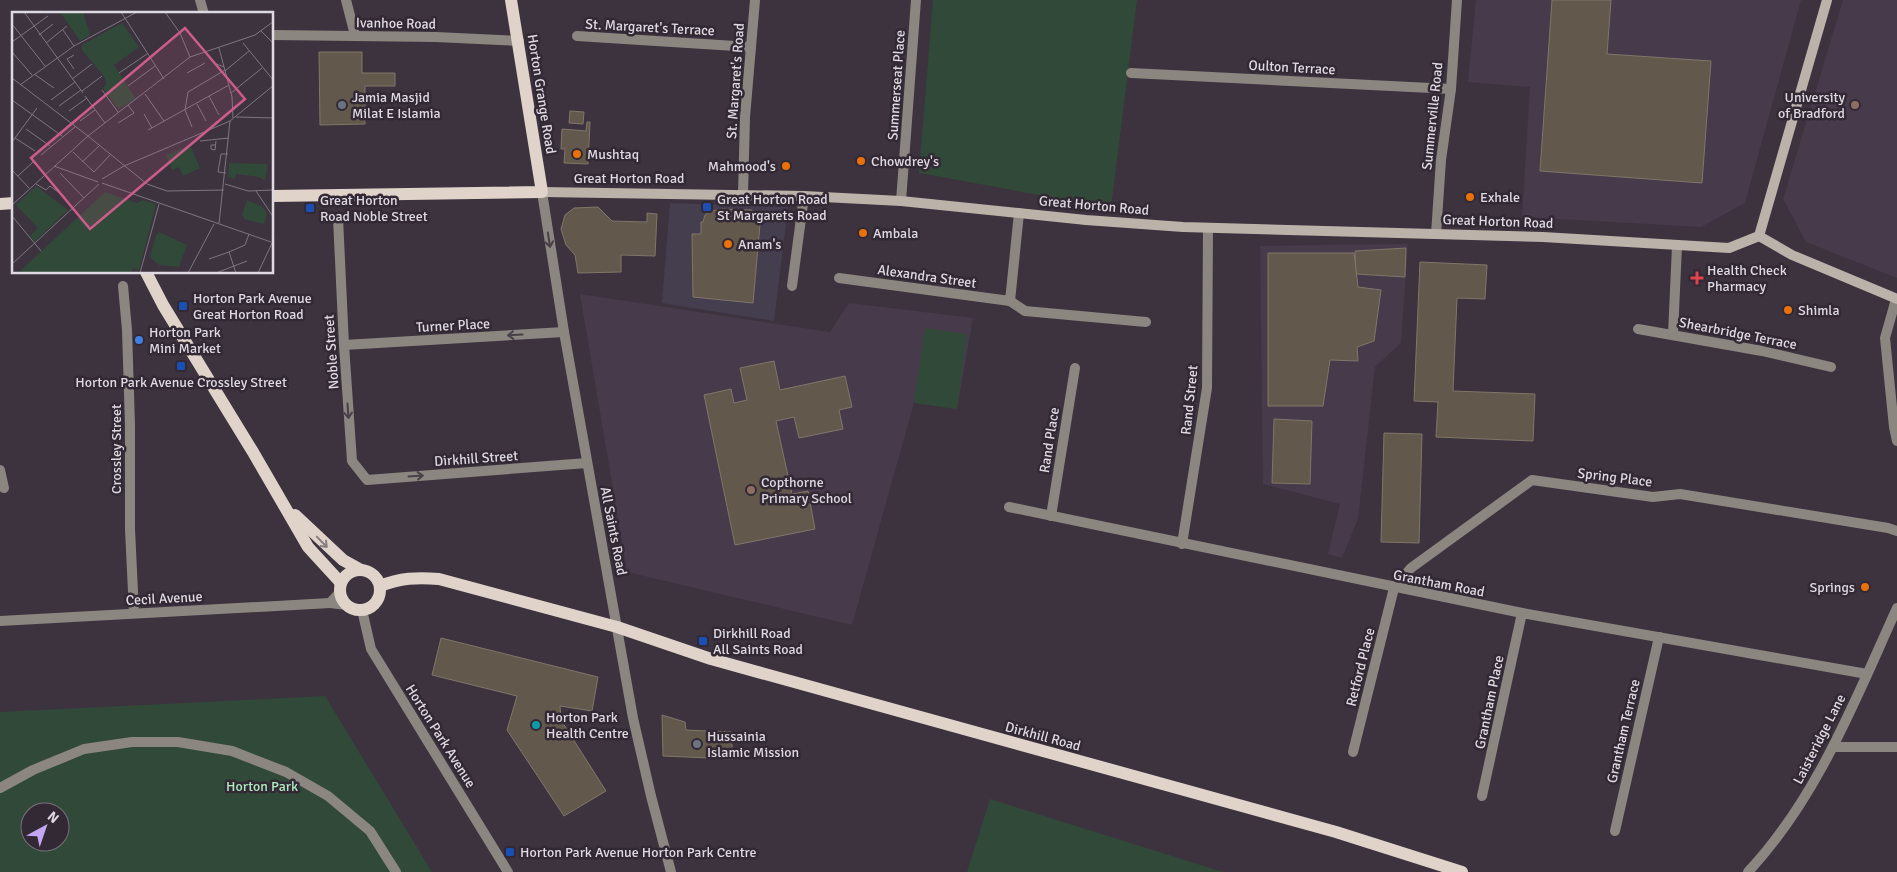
<svg xmlns="http://www.w3.org/2000/svg" width="1897" height="872" font-family="Signika,sans-serif">
  <rect width="100%" height="100%" fill="#3c333f"/>
  <polygon fill="#453e4f" points="670,203 788,207 774,321 662,303"/>
  <g fill="#473a4b">
    <polygon points="1476,0 1801,0 1745,203 1701,227 1522,217 1530,87 1468,82"/>
    <polygon points="1843,0 1897,0 1897,278 1806,242 1783,199"/>
    <polygon points="1408,244 1401,343 1375,367 1358,519 1342,558 1328,554 1340,504 1263,484 1260,246"/>
    <polygon points="580,294 830,332 849,303 973,318 957,409 914,403 852,625 627,572"/>
  </g>
  <g fill="#314938" fill-rule="evenodd">
    <polygon points="933,0 1137,0 1111,208 919,173"/>
    <polygon points="925,328 967,334 957,409 914,403"/>
    <path d="M325,696L432,872H0V712ZM30,812H60V842H30Z"/>
    <polygon points="990,799 1223,872 967,872"/>
  </g>
  <g fill="#63584c" stroke="#817669">
    <polygon points="1552,0 1611,0 1607,54 1711,61 1702,183 1540,171"/>
    <polygon points="319,52 362,52 362,73 395,73 395,86 365,86 365,124 320,125"/>
    <polygon points="570,111 584,112 583,124 569,123"/>
    <polygon points="587,122 590,122 588,164 564,163 565,149 561,149 562,129 586,131"/>
    <polygon points="598,207 612,221 647,222 647,213 657,214 655,256 621,255 621,272 578,273 575,255 566,245 561,229 565,215 574,208"/>
    <polygon points="721,209 752,210 759,216 760,224 753,303 693,297 692,234 701,234 701,222 703,222 705,215 709,212"/>
    <polygon points="1406,248 1405,277 1356,274 1355,251"/>
    <polygon points="1268,253 1354,253 1358,287 1381,290 1374,341 1357,347 1358,361 1330,360 1323,406 1268,406"/>
    <polygon points="1420,262 1487,265 1485,299 1457,298 1453,391 1535,394 1533,441 1436,437 1438,402 1414,401"/>
    <polygon points="774,361 780,390 845,376 852,407 839,410 843,429 799,438 794,417 776,421 792,494 808,491 815,529 735,545 704,395 731,389 734,403 747,400 740,368"/>
    <polygon points="1274,419 1312,421 1310,484 1272,483"/>
    <polygon points="1384,433 1422,434 1419,543 1381,542"/>
    <polygon points="441,638 598,677 592,711 560,706 561,720 606,791 564,816 507,730 517,696 432,675"/>
    <polygon points="662,715 685,722 686,730 731,732 733,759 663,756"/>
  </g>
  <g fill="none" stroke-linecap="round" stroke-linejoin="round">
    <g stroke="#8c8681" stroke-width="10">
      <polyline points="200,0 204,14"/>
      <polyline points="346,0 355,35"/>
      <polyline points="272,35 436,37 519,41"/>
      <polyline points="577,36 751,47"/>
      <polyline points="1131,73 1451,89"/>
      <polyline points="542,192 564,332 633,718 651,796 671,872"/>
      <polyline points="743,194 745,117 755,0"/>
      <polyline points="901,201 916,0"/>
      <polyline points="338,218 344,345 352,461 367,480 587,463"/>
      <polyline points="1436,234 1441,160 1451,89 1457,0"/>
      <polyline points="839,278 1010,301 1019,213"/>
      <polyline points="123,286 127,330 130,425 130,529 134,613"/>
      <polyline points="792,286 804,196"/>
      <polyline points="1896,299 1885,338 1894,427 1897,441"/>
      <polyline points="1010,301 1025,311 1146,322"/>
      <polyline points="1638,329 1762,351 1831,367"/>
      <polyline points="1673,334 1677,246"/>
      <polyline points="344,345 564,332"/>
      <polyline points="0,470 4,488"/>
      <polyline points="1009,507 1522,613 1867,674"/>
      <polyline points="1051,516 1075,368"/>
      <polyline points="1182,544 1207,388 1208,228"/>
      <polyline points="340,592 330,603 347,605"/>
      <polyline points="362,610 371,649 508,872"/>
      <polyline points="0,621 330,603"/>
      <polyline points="1833,747 1897,747"/>
      <polyline points="1353,752 1394,588 1411,568 1532,480 1653,497 1680,494 1888,528 1897,531"/>
      <polyline points="0,788 33,770 84,749 132,742 178,742 232,751 286,772 328,796 370,831 396,872"/>
      <polyline points="1482,796 1522,613"/>
      <polyline points="1615,831 1659,637"/>
      <path d="M1748,872C1818,797 1855,700 1897,608"/>
    </g>
    <g stroke="#bbb2aa" stroke-width="10">
      <polyline points="542,192 804,196 901,201 1086,220 1183,227 1543,237 1729,248 1759,236"/>
      <polyline points="1759,236 1827,0"/>
      <polyline points="1759,236 1792,255 1897,299"/>
    </g>
    <g stroke="#e0d4ca" stroke-width="12">
      <polyline points="272,196 542,192 511,0"/>
      <polyline points="0,204 14,203"/>
      <polyline points="146,272 163,305 253,452 308,547 341,583"/>
      <polyline points="295,515 343,560 361,570"/>
      <circle cx="360" cy="590" r="20"/>
      <path d="M380,586C400,578 417,577 439,579L617,627L711,659L1336,832L1462,872"/>
    </g>
  </g>
  <defs><path id="oneway-shaft" d="M-6 0H5M1.5-3L5.5 0L1.5 3" fill="none" stroke-width="1.6" stroke-linecap="round" stroke-linejoin="round" transform="scale(1.25)"/></defs>
  <g stroke="#484048">
    <use href="#oneway-shaft" transform="translate(549 240) rotate(81)"/>
    <use href="#oneway-shaft" transform="translate(515 335) rotate(177)"/>
    <use href="#oneway-shaft" transform="translate(348 411) rotate(86)"/>
    <use href="#oneway-shaft" transform="translate(416 476) rotate(-4)"/>
  </g>
  <use stroke="#897e80" href="#oneway-shaft" transform="translate(322 542) rotate(46)"/>
  <g fill="#6b7280" stroke="#322935" stroke-width="2">
    <circle cx="342" cy="105" r="5"/>
    <circle cx="697" cy="744" r="5"/>
  </g>
  <g fill="#8d6e63" stroke="#322935" stroke-width="2">
    <circle cx="1855" cy="105" r="5"/>
    <circle cx="751" cy="490" r="5"/>
  </g>
  <g fill="#e8710a" stroke="#322935" stroke-width="2">
    <circle cx="577" cy="154" r="5"/>
    <circle cx="861" cy="161" r="5"/>
    <circle cx="786" cy="166" r="5"/>
    <circle cx="1470" cy="197" r="5"/>
    <circle cx="863" cy="233" r="5"/>
    <circle cx="728" cy="244" r="5"/>
    <circle cx="1788" cy="310" r="5"/>
    <circle cx="1865" cy="587" r="5"/>
  </g>
  <g fill="#1a4fb4" stroke="#322935" stroke-width="2">
    <rect x="702" y="202" width="10" height="10" rx="2.5"/>
    <rect x="305" y="203" width="10" height="10" rx="2.5"/>
    <rect x="178" y="301" width="10" height="10" rx="2.5"/>
    <rect x="176" y="361" width="10" height="10" rx="2.5"/>
    <rect x="698" y="636" width="10" height="10" rx="2.5"/>
    <rect x="505" y="847" width="10" height="10" rx="2.5"/>
  </g>
  <path fill="#e0444e" stroke="#322935" stroke-width="2" d="M1694.5 270.5h5v5h5v5h-5v5h-5v-5h-5v-5h5z"/>
  <circle fill="#3f7fe0" stroke="#322935" stroke-width="2" cx="139" cy="340" r="5"/>
  <circle fill="#0f9aa8" stroke="#322935" stroke-width="2" cx="536" cy="725" r="5"/>
  <g text-anchor="middle" stroke-width="5" stroke-linejoin="round" paint-order="stroke">
    <g font-size="14" fill="#dfdae1" stroke="#322935">
      <text transform="translate(396 23) rotate(1)" y="5">Ivanhoe Road</text>
      <text transform="translate(650 27) rotate(3)" y="5">St. Margaret's Terrace</text>
      <text transform="translate(1292 67) rotate(3)" y="5">Oulton Terrace</text>
      <text transform="translate(735 81) rotate(-86)" y="5">St. Margaret's Road</text>
      <text transform="translate(896 85) rotate(-86)" y="5">Summerseat Place</text>
      <text transform="translate(542 94) rotate(81)" y="5">Horton Grange Road</text>
      <text transform="translate(1432 116) rotate(-84)" y="5">Summerville Road</text>
      <text x="629" y="183">Great Horton Road</text>
      <text transform="translate(1094 205) rotate(5)" y="5">Great Horton Road</text>
      <text transform="translate(1498 221) rotate(2)" y="5">Great Horton Road</text>
      <text transform="translate(927 276) rotate(8)" y="5">Alexandra Street</text>
      <text transform="translate(453 325) rotate(-3)" y="5">Turner Place</text>
      <text transform="translate(1738 333) rotate(11)" y="5">Shearbridge Terrace</text>
      <text transform="translate(331 352) rotate(-94)" y="5">Noble Street</text>
      <text transform="translate(1189 400) rotate(-84)" y="5">Rand Street</text>
      <text transform="translate(1049 440) rotate(-81)" y="5">Rand Place</text>
      <text transform="translate(116 449) rotate(-90)" y="5">Crossley Street</text>
      <text transform="translate(476 458) rotate(-4)" y="5">Dirkhill Street</text>
      <text transform="translate(1615 477) rotate(7)" y="5">Spring Place</text>
      <text transform="translate(614 531) rotate(79)" y="5">All Saints Road</text>
      <text transform="translate(1439 583) rotate(11)" y="5">Grantham Road</text>
      <text transform="translate(164 598) rotate(-3)" y="5">Cecil Avenue</text>
      <text transform="translate(1360 667) rotate(-76)" y="5">Retford Place</text>
      <text transform="translate(1489 702) rotate(-78)" y="5">Grantham Place</text>
      <text transform="translate(1623 731) rotate(-77)" y="5">Grantham Terrace</text>
      <text transform="translate(441 736) rotate(58)" y="5">Horton Park Avenue</text>
      <text transform="translate(1043 736) rotate(15)" y="5">Dirkhill Road</text>
      <text transform="translate(1819 739) rotate(-63)" y="5">Laisteridge Lane</text>
    </g>
    <g font-size="14" fill="#dfdae1" stroke="#322935" text-anchor="start">
      <text x="352" y="102">Jamia Masjid<tspan x="352" dy="16">Milat E Islamia</tspan></text>
      <text x="1845" y="102" text-anchor="end">University<tspan x="1845" dy="16">of Bradford</tspan></text>
      <text x="587" y="159">Mushtaq</text>
      <text x="871" y="166">Chowdrey's</text>
      <text x="776" y="171" text-anchor="end">Mahmood's</text>
      <text x="1480" y="202">Exhale</text>
      <text x="717" y="204">Great Horton Road<tspan x="717" dy="16">St Margarets Road</tspan></text>
      <text x="320" y="205">Great Horton<tspan x="320" dy="16">Road Noble Street</tspan></text>
      <text x="873" y="238">Ambala</text>
      <text x="738" y="249">Anam's</text>
      <text x="1707" y="275">Health Check<tspan x="1707" dy="16">Pharmacy</tspan></text>
      <text x="193" y="303">Horton Park Avenue<tspan x="193" dy="16">Great Horton Road</tspan></text>
      <text x="1798" y="315">Shimla</text>
      <text x="149" y="337">Horton Park<tspan x="149" dy="16">Mini Market</tspan></text>
      <text x="181" y="387" text-anchor="middle">Horton Park Avenue Crossley Street</text>
      <text x="761" y="487">Copthorne<tspan x="761" dy="16">Primary School</tspan></text>
      <text x="1855" y="592" text-anchor="end">Springs</text>
      <text x="713" y="638">Dirkhill Road<tspan x="713" dy="16">All Saints Road</tspan></text>
      <text x="546" y="722">Horton Park<tspan x="546" dy="16">Health Centre</tspan></text>
      <text x="707" y="741">Hussainia<tspan x="707" dy="16">Islamic Mission</tspan></text>
      <text x="520" y="857">Horton Park Avenue Horton Park Centre</text>
    </g>
    <g font-size="14" fill="#acecbe" stroke="#322935">
      <text x="262" y="791">Horton Park</text>
    </g>
  </g>
  <g transform="translate(12 12)">
    <rect width="261" height="261" fill="#3c333f"/>
    <path d="M48,0H71L78,23L68,29ZM110,11L127,35L102,53L124,87L106,97L91,76L95,71L91,63L70,38V33ZM178,133L188,156L171,164L167,155L160,158L154,143ZM217,151L256,152L253,169L248,165L224,162L223,167L216,165ZM24,174L56,198L22,230L18,224L26,216L4,193ZM93,180L125,191L131,188L144,192L127,258L121,256L119,261H6ZM235,188L251,195L255,202L252,212L232,207L230,202ZM147,220L175,233L167,255L147,253L138,245L144,223Z" fill="#314938"/>
    <path fill="none" stroke="#7d7680" stroke-width="1" d="M12,0L71,81M109,0L152,67M153,0L168,21L178,45M0,12L33,54M51,18L62,34M249,19L262,32M27,23L41,12M0,30L36,4M34,31L55,14M231,31L262,69M207,36L220,85L221,106M0,40L20,63M194,41L202,51L212,55M62,43L55,47L62,57M213,59L237,39M107,61L135,42M175,61L193,51M22,62L42,76M0,66L76,124L0,193M60,67L80,52M8,73L62,34L125,0M116,74L143,54M90,78L106,100M70,79L90,64M219,81L250,56M133,82L152,109M73,84L93,111M197,84L207,103M0,88L50,124M39,88L63,70M185,92L194,109M47,94L69,78M57,99L75,86M132,102L140,116M224,105L262,106M68,109L83,98M106,111L122,101L116,93M180,115L173,98L176,80L213,58M14,117L38,134M136,118L217,73M3,126L23,139M188,129L217,126M0,130L25,96M204,133H199V137L203,138L204,129M61,140L82,160L98,143M29,143L63,115M70,150L87,134M42,154L86,170M0,158L17,176M48,161L72,186M214,161L206,160L209,142H216M6,164L21,150M90,167L112,154L218,109L262,73M90,171L259,230M24,172L34,178L38,174L53,185M213,172L236,179L262,178M212,178L155,179L135,172L76,124L178,45L243,23L262,9M244,179L262,206M0,204L29,239M207,211L218,109M197,247L217,240M0,252L87,172M128,261L147,192M176,261L202,212M204,261L235,249M224,261L217,240L233,233L237,222M246,261L262,227"/>
    <path fill="#cc5c8a" fill-opacity="0.15" stroke="#cc5c8a" stroke-width="2.5" d="M173,16L233,87L78,217L19,146Z"/>
    <rect width="261" height="261" fill="none" stroke="#dfdae1" stroke-width="2.5"/>
  </g>
  <g transform="translate(45 827) rotate(40)"><circle r="24" fill="#322935" stroke="#77707a"/>
  <path d="M0-4L9 19L0 12L-9 19Z" fill="#c3a7f2"/>
  <text y="-8" font-size="14" font-weight="bold" text-anchor="middle" fill="#dfdae1">N</text>
  </g>
</svg>
